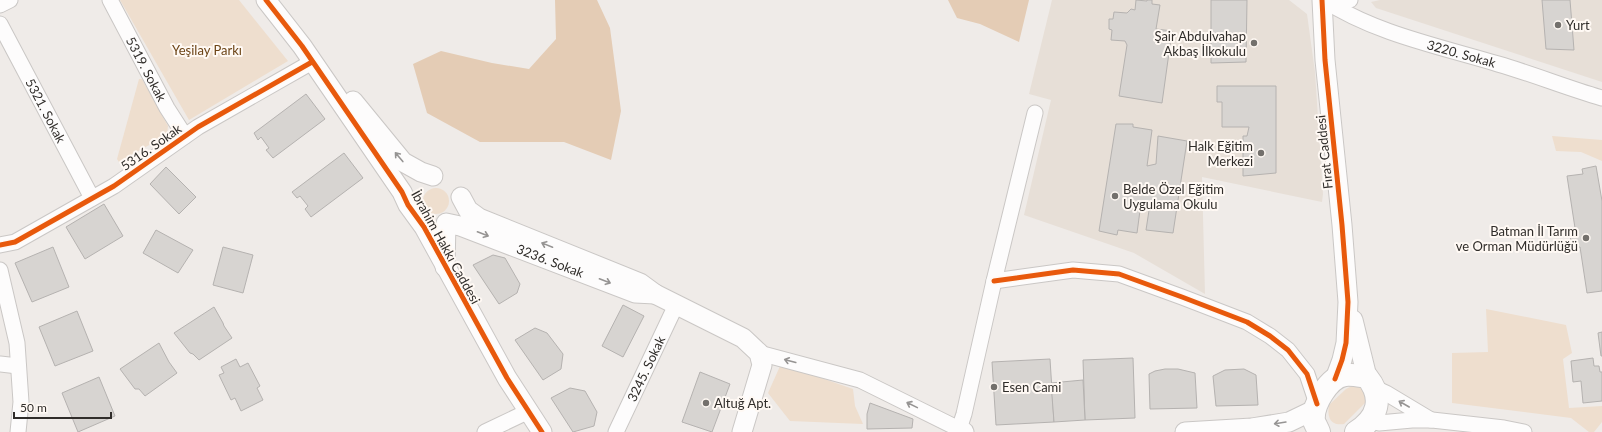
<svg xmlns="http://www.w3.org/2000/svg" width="1602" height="432" font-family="Lato,sans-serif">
  <rect width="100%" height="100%" fill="#efebe8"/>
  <g fill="#e7dfd7">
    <polygon points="1052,0 1289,0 1307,14 1315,72 1323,194 1322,202 1202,177 1205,294 1134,253 1024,215 1051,100 1029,94"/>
    <polygon points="1380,0 1602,0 1602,82 1376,8 1371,2"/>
  </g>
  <g fill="#eedece">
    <polygon points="120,0 239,0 288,61 189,120"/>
    <polygon points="139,79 142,79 168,126 167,135 119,162 117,159"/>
    <polygon points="1552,136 1602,140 1602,161 1581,152 1556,151"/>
    <circle cx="436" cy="201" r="13"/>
    <polygon points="1486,309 1566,325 1572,353 1563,359 1569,408 1602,406 1602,422 1594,432 1589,432 1571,418 1452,403 1452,353 1488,352"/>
    <polygon points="781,364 853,389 855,406 863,424 790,421 768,393"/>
    <path d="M1356,384L1362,385L1367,401L1344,424C1330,426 1327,417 1329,405L1346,389Z"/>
  </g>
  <g fill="#e4ccb5">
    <polygon points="555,0 597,0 610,28 621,111 611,160 564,142 480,142 427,113 413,64 441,51 492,63 529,69 556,39"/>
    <polygon points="948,0 1029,0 1019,42 980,24 957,18"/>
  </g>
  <g fill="#d7d4d1" stroke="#b5b2b0">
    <polygon points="1136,0 1147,1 1147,0 1152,0 1152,4 1160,5 1156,29 1172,31 1162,103 1119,96 1127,45 1125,41 1111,40 1112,30 1109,29 1109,19 1113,19 1114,12 1127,13 1131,9 1135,10"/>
    <polygon points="1211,0 1247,0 1246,62 1211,63"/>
    <polygon points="1542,0 1570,0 1574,50 1546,49"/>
    <polygon points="1217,86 1276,86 1276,173 1243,176 1243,136 1247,136 1249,127 1222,127 1222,102 1217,102"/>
    <polygon points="306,94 325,119 273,158 266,150 269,148 261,137 258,140 254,133"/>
    <polygon points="1116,124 1133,124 1133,127 1152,130 1147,166 1156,164 1158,136 1187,141 1173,233 1146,230 1150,204 1141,203 1137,233 1118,230 1117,235 1099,231"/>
    <polygon points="344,153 363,178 311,217 305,209 308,206 300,196 297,198 292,192"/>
    <polygon points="1596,166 1602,201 1602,291 1587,293 1580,247 1572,248 1569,229 1575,228 1567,176 1583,174 1582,169"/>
    <polygon points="166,167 196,197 179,214 150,184"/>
    <polygon points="104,204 123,236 85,259 66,227"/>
    <polygon points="156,230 193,250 178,273 143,253"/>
    <polygon points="53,247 69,287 32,302 15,263"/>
    <polygon points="223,247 253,255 243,293 213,285"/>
    <polygon points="493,255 505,258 520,284 517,293 499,304 473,265"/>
    <polygon points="623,305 644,316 623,357 602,346"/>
    <polygon points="214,307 223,323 224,326 232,338 199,360 193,354 190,353 174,333"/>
    <polygon points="77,311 93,351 55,366 39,327"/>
    <polygon points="535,328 547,333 563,354 561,369 543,380 515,340"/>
    <polygon points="1602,332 1602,356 1601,356 1598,333"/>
    <polygon points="159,343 169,362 177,373 145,396 139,389 135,389 120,369"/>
    <polygon points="1133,358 1135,418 1085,420 1083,360"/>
    <polygon points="1593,358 1594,366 1599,366 1600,372 1602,372 1602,401 1583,403 1581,381 1573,382 1571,361"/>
    <polygon points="236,359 240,367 248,363 260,386 257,388 263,400 241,411 235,398 231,400 219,375 224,373 221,367"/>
    <polygon points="1050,359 1054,422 996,425 992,362"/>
    <polygon points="1165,369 1178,369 1195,373 1197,408 1150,409 1149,374 1155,371"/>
    <polygon points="1244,369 1256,375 1258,405 1216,406 1213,376 1225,370"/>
    <polygon points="700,372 730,384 712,432 682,422"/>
    <polygon points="99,377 115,416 78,432 62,393"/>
    <polygon points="1083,380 1085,420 1054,422 1051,383"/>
    <polygon points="570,388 585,391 597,412 594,426 573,432 551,398"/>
    <polygon points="870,403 913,419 912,428 867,429 867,414"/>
  </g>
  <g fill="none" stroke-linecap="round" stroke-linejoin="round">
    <g stroke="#cac7c5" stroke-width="17">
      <g id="minor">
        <path id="s1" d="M110,0L167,108L185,136"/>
        <path id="s2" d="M1324,0C1373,33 1442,47 1498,64C1533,74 1567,88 1602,98"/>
        <polyline points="0,5 10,0"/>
        <polyline points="1333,6 1350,0"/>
        <path id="s3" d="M0,24L92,198"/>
        <polyline points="0,245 15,242 114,186 198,127 312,62"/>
        <polyline points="0,270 17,343 21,402 18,432"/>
        <polyline points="994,281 1073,270 1119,274 1182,297 1247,322 1270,336 1288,350 1307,374 1317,404"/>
        <polyline points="759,353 860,380 959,429 964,414 994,281 1035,113"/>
        <polyline points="0,364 18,366"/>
        <polyline points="1375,388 1386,393 1431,420"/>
        <polyline points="1371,419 1379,423 1412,420 1432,420 1504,428 1524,432"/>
        <polyline points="485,432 529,411"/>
        <path id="s4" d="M616,432L676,305"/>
      </g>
    </g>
    <g stroke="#cac7c5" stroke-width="21">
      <g id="tertiary">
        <polyline points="266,0 302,46 402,192 408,205 424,227 507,378 542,432"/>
        <polyline points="1322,0 1325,60 1342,225 1348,302 1346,343 1342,360 1335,379"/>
        <polyline points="353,101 403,162 421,172 433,176"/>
        <path id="s5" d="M445,267L446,223L460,226L635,293L655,294L640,283L479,218L468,210L461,197"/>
        <polyline points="655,294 743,338 759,353 762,365 742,432"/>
        <polyline points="1353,320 1367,377"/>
        <polyline points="959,429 964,432"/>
        <polyline points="1185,432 1252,428 1289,422 1316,409"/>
      </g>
    </g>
    <g stroke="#cac7c5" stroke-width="24">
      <path id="secondary" d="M1319,432C1318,429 1315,424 1314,421C1312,405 1329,377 1345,375C1352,374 1360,376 1367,377C1384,398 1378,418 1356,432"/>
    </g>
    <use href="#minor" stroke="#fdfcfc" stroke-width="15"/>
    <use href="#tertiary" stroke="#fdfcfc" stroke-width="19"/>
    <use href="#secondary" stroke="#fdfcfc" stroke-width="22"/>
    <g stroke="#fff9f4" stroke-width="8">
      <g id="cycleway">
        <polyline points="266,0 302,46 402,192 408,205 424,227 507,378 542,432"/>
        <polyline points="1322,0 1325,60 1342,225 1348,302 1346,343 1342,360 1335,379"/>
        <polyline points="0,245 15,242 114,186 198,127 312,62"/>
        <polyline points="994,281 1073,270 1119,274 1182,297 1247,322 1270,336 1288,350 1307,374 1317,404"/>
      </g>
    </g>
    <use href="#cycleway" stroke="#e8590c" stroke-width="5"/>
  </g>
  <defs><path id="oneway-shaft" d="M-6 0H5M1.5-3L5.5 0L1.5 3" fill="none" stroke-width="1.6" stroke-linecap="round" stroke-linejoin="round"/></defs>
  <g stroke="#969493">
    <use href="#oneway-shaft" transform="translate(399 157) rotate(-130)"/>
    <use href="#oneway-shaft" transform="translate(483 234) rotate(21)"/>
    <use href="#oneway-shaft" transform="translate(547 245) rotate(-158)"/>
    <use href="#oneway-shaft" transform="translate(605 281) rotate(21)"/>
    <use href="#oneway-shaft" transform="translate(790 361) rotate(-165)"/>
    <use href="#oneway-shaft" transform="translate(1404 404) rotate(-150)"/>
    <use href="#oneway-shaft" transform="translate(912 405) rotate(-154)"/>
    <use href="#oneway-shaft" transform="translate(1280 423) rotate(171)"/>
  </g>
  <g fill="#73706c" stroke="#fff9f4" stroke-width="1.5">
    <circle cx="1558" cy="25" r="4"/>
    <circle cx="1254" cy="43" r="4"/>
    <circle cx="1261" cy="153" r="4"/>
    <circle cx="1115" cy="196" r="4"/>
    <circle cx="1586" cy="238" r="4"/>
    <circle cx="994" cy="387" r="4"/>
    <circle cx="706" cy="403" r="4"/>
  </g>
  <g text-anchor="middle" stroke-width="4" stroke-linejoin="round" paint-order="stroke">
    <g font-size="13" fill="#302d2a" stroke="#fff9f4" text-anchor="start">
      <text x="1566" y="30">Yurt</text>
      <text x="1246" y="41" text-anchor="end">Şair Abdulvahap<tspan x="1246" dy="15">Akbaş İlkokulu</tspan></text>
      <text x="1253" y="151" text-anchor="end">Halk Eğitim<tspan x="1253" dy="15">Merkezi</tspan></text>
      <text x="1123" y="194">Belde Özel Eğitim<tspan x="1123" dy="15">Uygulama Okulu</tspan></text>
      <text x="1578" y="236" text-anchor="end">Batman İl Tarım<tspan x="1578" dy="15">ve Orman Müdürlüğü</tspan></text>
      <text x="1002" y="392">Esen Cami</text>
      <text x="714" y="408">Altuğ Apt.</text>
    </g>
    <g font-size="13" fill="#6c4416" stroke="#fff9f4">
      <text x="207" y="55">Yeşilay Parkı</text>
    </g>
    <g font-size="13" fill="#302d2a" stroke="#fff9f4">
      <text dy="5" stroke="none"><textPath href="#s2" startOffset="148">3220. Sokak</textPath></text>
      <text dy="5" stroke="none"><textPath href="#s1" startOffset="78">5319. Sokak</textPath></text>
      <text dy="5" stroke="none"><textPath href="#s3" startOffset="98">5321. Sokak</textPath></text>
      <text transform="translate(151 147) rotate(-35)" y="5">5316. Sokak</text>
      <text transform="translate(1324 152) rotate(-96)" y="5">Fırat Caddesi</text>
      <text transform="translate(446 247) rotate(61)" y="5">İbrahim Hakkı Caddesi</text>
      <text dy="5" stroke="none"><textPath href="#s5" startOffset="155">3236. Sokak</textPath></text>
      <text dy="5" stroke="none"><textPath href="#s4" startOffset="70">3245. Sokak</textPath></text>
    </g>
  </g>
  <path d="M14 412v6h97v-6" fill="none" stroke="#302d2a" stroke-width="2"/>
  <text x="20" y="412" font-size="12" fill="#302d2a" stroke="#fff9f4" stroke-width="3" paint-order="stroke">50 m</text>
</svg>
